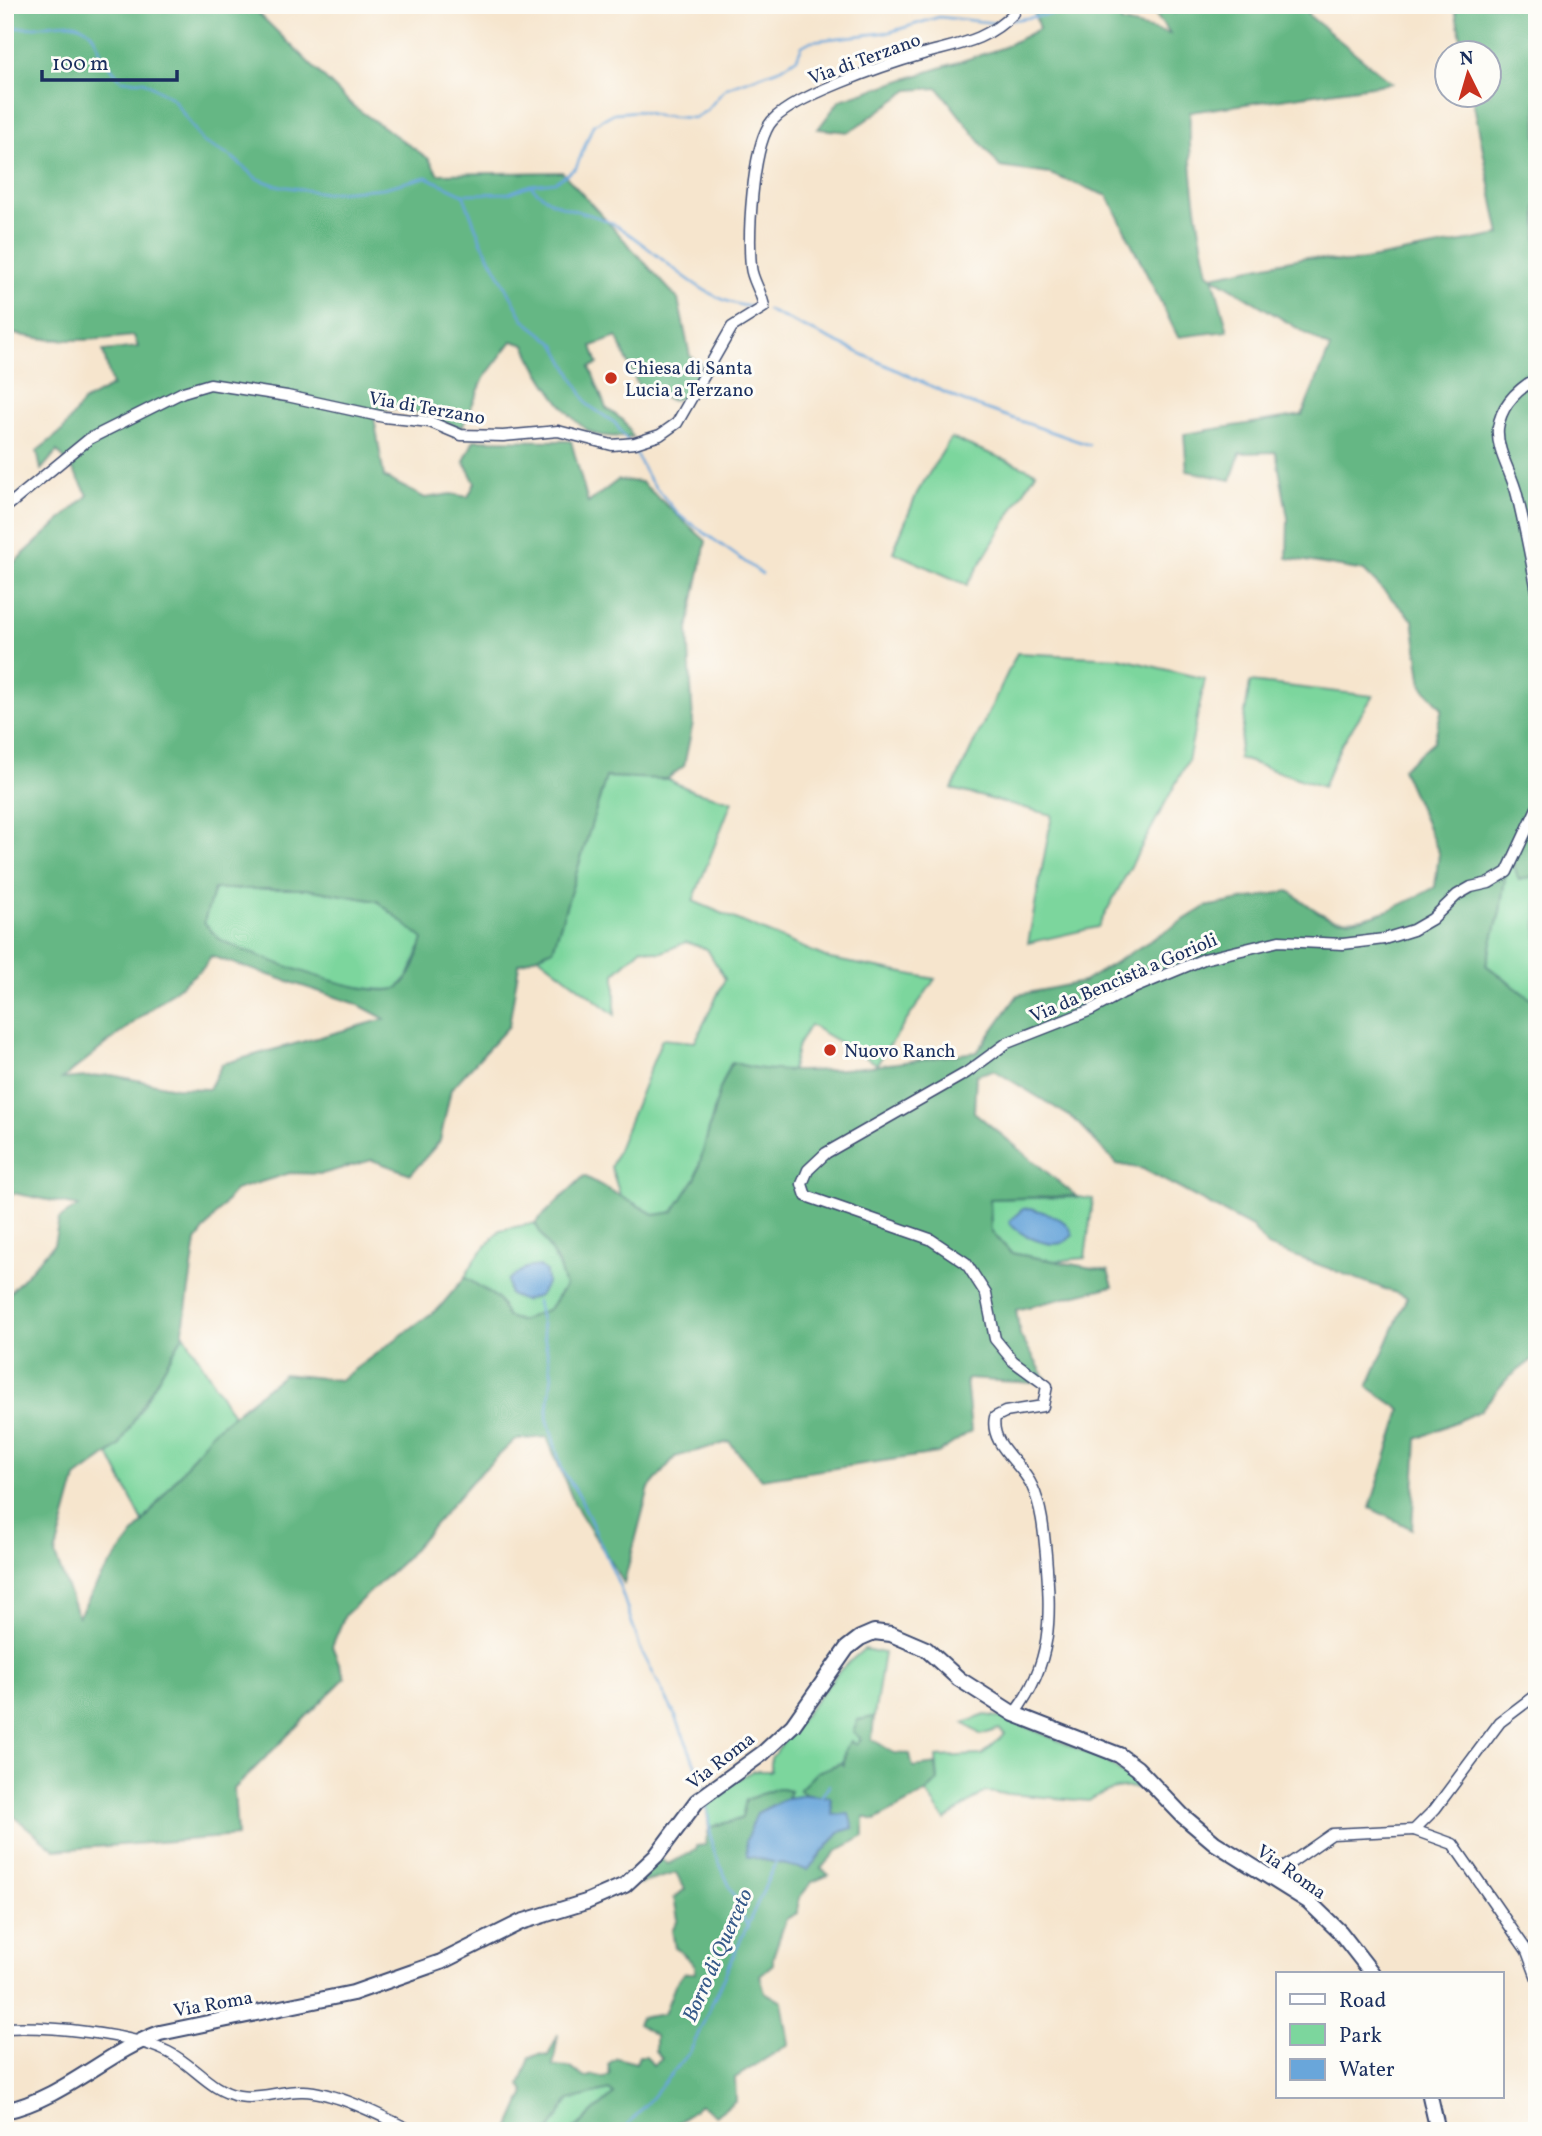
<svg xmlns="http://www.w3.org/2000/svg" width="1542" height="2136" font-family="Vollkorn,serif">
  <rect width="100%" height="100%" fill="#fdfcf7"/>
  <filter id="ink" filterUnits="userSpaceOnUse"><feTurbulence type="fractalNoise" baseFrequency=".0143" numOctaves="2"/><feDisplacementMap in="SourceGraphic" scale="14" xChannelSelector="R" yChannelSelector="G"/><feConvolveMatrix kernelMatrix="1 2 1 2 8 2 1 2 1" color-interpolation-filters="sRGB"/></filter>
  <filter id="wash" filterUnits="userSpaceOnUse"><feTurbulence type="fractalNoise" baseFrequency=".00686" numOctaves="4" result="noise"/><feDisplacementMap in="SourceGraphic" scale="28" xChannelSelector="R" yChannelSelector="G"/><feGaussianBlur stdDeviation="1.57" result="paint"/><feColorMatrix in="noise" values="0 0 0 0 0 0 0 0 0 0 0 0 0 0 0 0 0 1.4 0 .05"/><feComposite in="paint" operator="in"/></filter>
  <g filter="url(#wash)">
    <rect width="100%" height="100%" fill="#f6e5cd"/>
    <g fill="#7cd69d" stroke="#4c827e" stroke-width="2">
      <polygon points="951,438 1036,472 967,585 893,552 917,493"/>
      <polygon points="1017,653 1119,658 1205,679 1188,761 1098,927 1028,943 1052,815 952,789"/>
      <polygon points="1250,682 1373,696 1340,747 1323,787 1238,758"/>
      <polygon points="606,777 667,779 693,791 732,801 693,901 830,959 935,979 877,1064 810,1025 798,1045 791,1072 754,1070 731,1063 720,1089 696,1177 673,1213 655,1215 620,1195 611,1167 662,1039 695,1042 725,979 707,949 686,942 660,953 642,948 615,973 615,1015 538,956 553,949"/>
      <polygon points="1509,849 1519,880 1537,875 1537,1004 1486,965 1500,912"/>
      <path d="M306,888L377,901L424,939L408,977L397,989C357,995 260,961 222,941C215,937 209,928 203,922L214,889Z"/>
      <polygon points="1077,1197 1093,1199 1085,1258 1054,1261 1011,1253 991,1230 990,1199"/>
      <polygon points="535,1223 558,1264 565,1286 549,1309 520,1322 507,1317 498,1299 465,1277 476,1258 500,1230"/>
      <polygon points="184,1334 233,1415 212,1432 143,1522 109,1454 119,1446"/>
      <path d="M864,1649L884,1653L874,1717L858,1720L861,1739L856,1744L851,1741L845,1749L843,1762L817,1772L799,1790L807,1795L787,1798L790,1791L778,1788L746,1800L742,1818C730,1824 720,1821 709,1829L706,1800L752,1771H771V1758L838,1672Z"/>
      <path d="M985,1715L1005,1718L1105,1760L1143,1789C1125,1785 1104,1790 1089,1801L985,1792L945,1820L926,1793L938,1780L936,1757L982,1755L1005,1734L999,1729L981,1735L964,1723Z"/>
      <polygon points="609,2090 614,2094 572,2131 549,2131 569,2100"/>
    </g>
    <g fill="#65b784" stroke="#407371" stroke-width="2" fill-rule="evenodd">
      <path d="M5,5H250L353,106L429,159L438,174L562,172L678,299L690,356L701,364L685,398L670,400L639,388L617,337L592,346L598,364L590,367L606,408L624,421L633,437C622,436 605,438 595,434C569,424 536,370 525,345L512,341L484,378L462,428L403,408L373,411L384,477L425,498L451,494L468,497L475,483L464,461L474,440L571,441L588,503L618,480L641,482L706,541L688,629L693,723L684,766L667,779L606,777L553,949L519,964L509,1026L451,1089L440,1141L411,1174L372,1160L322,1174L290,1173L235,1190L196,1241L182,1337L119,1446L76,1478L55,1555L78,1617L101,1577L212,1432L284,1374L340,1380L440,1307L465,1277L498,1299L507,1317L520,1321L549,1309L565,1286L558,1264L535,1223L584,1176L655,1215L673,1212L696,1177L720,1089L732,1062C793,1084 909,1060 977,1052L1018,995L1083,982L1205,907L1289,891C1301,899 1317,914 1331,918C1363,927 1408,902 1435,887L1439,853L1402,769L1434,741L1442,708L1422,686L1413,620L1364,571L1287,558L1288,518L1276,452L1240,453L1231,480L1187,471L1184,434L1302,415L1330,348L1213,277L1228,331L1178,337L1108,196L1050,174L1000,167L938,88L909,90L849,132L818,129L840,100L1002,48L1039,29L1032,5H1120L1121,22L1170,34L1148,5H1171L1174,13L1216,5H1316L1307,14L1392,83L1190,112C1188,167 1197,220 1208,273L1212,276L1306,257L1348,263L1500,235L1472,95L1490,94V52H1464L1454,5H1537V875L1519,880L1509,851L1500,912L1486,965L1537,1004V1356L1506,1380L1480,1411L1417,1439L1412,1529L1370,1508L1401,1410L1368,1387L1407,1297L1267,1246L1252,1227L1143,1169L1117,1164L1074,1119L994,1070L976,1075L974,1112L1076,1196L990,1199L991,1231L1011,1253L1108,1271L1113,1286L1016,1310L1020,1335L1049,1384L966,1379L971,1431L938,1453L761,1479L729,1442L675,1457L649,1488L624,1583L575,1505L547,1437L515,1440L472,1481L403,1561L345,1615L332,1646L345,1678L234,1789L237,1836L55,1850L5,1809V1298L54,1244L59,1219L78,1206L13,1193L5,1202V571L88,495L71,466L57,451L41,470L37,451L62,431L83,402L112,386L103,351L138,347L134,336C89,341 50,343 5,332ZM214,889H306L377,901L423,939C418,955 413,977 399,987C377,1003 249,954 223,941C215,937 209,928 204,922ZM211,956L357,1004L385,1019L222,1064L209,1089L175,1088L112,1075L62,1079L204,967Z"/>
      <path d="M874,1717L872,1739L894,1753L910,1754L913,1767L936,1764L938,1780L926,1793L875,1820L864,1817V1836L837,1851L821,1868L829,1875L812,1882L799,1898L797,1913L786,1919L773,1957V1964L760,1975L765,1992L782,2002L789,2044L735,2078L736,2100L715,2116L700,2104L669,2131H572L614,2094L609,2090L569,2100L549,2131H508L525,2093L520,2085L530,2058L539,2054L548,2056L558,2034L553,2066L569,2067L585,2078L594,2075L604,2078L610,2074L608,2064L617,2058L636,2063L639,2056H646L653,2065L662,2058L655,2051V2035L637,2024L640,2018L664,2014L676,1983L684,1973H695V1965L675,1947L672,1930L678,1919L674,1898L685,1889L676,1873L639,1884L641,1872L656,1856L668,1864L696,1850L697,1846L705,1845L709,1829C720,1821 730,1824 742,1818L746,1800L778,1788L790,1791L787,1798L757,1813L747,1856L808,1870L839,1832L853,1828L833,1815L830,1797L807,1795L799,1790L817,1772L841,1763L844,1765L845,1749L851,1741L856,1744L861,1739L853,1732L858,1720Z"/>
    </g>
    <g fill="#69a6da" stroke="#426a9c" stroke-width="2">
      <path d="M1031,1208C1047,1214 1067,1217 1073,1235C1070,1237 1068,1241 1064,1242C1050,1249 1014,1234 1009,1221L1023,1209Z"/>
      <polygon points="539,1266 546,1272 547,1283 539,1296 523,1301 509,1294 508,1280 526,1268"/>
      <polygon points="807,1795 830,1797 833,1815 849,1814 853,1828 839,1832 808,1870 747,1856 746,1841 757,1813 787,1798"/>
    </g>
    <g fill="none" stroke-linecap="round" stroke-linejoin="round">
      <g stroke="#69a6da" stroke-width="2.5">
        <polyline points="1013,20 1114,5"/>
        <path d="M5,25C34,36 69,10 91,33C98,40 98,50 103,57C108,65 115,72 121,80L144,81L173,99L203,142L232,157L256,178L275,185L324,193L383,188L426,177L463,194L509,193L530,185L555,182L576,168L593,125L614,113L639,111L659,116L694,118L706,111L726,88L782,68L797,58L802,46L811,41L890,32L939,17L996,23"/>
        <path d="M530,185C559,215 583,207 615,225C658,249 702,306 757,307"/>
        <polyline points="463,194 481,241 524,320 555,344 588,405 615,423 628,442"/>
        <polyline points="767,310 963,401 1089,445"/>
        <polyline points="632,447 649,479 678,514 762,574"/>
        <polyline points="537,1301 552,1375 547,1417 562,1470 580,1497 620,1587 641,1650 676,1717 705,1789"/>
        <polyline points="706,1799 712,1846 748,1928"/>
        <polyline points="820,1799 829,1785"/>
        <polyline points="91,2127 96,2131"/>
        <polyline points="623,2131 690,2052 776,1862"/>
      </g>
    </g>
  </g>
  <g filter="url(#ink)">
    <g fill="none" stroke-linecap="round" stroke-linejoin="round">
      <g stroke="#3c4a6f" stroke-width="13">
        <g id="minor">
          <path d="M1537,378C1518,389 1501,405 1498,428C1496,451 1512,473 1517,495C1525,527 1531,559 1537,591"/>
          <path d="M5,508L89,439L183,392L210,384L287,396L384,417L430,422L461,435L503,436L558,431L612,445L635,443L660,435L677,423L732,327L764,307C762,292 752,280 751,267C748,233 752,153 769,125C785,98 891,63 923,54C959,44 987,41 1014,13V5"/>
          <path d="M1014,1714C1053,1662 1051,1618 1046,1555C1044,1533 1042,1507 1032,1486C1022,1463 989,1445 995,1417L1005,1412L1043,1406L1047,1386L1013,1361L995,1339L986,1294L966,1263L930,1239L806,1196L802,1184L808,1170L826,1153L966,1073L1007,1043L1091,1010L1122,993L1204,959L1279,941L1343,944L1384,939L1413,930L1432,919L1457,895L1471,887L1489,883L1507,872L1537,808"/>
          <polyline points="1414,1830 1453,1844 1527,1951 1537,1978"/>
          <polyline points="1272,1876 1332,1834 1414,1830 1435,1809 1500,1722 1537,1694"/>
          <path d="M5,2028C47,2026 130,2033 168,2052C193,2064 210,2091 239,2096C260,2100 282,2090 303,2091C336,2092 382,2116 412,2131"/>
        </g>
      </g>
      <g stroke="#3c4a6f" stroke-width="18">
        <g id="secondary">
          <polyline points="1430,2096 1438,2131"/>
          <path d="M5,2111C64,2098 105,2053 160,2033L353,1993L441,1962L521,1922L586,1902L625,1885L656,1856L697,1801L763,1753L793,1725L847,1648L860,1638L874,1632L891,1634L926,1649L959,1679L1014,1714L1119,1755L1137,1768L1183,1816L1215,1843L1308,1901L1340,1932L1372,1973"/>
        </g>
      </g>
      <use href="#minor" stroke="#fff" stroke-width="10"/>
      <use href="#secondary" stroke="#fff" stroke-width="14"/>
    </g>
  </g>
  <g fill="#c8321e" stroke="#fdfcf7" stroke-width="2.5">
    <circle cx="611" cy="378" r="7"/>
    <circle cx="830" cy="1050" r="7"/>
  </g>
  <g text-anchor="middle" stroke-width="6" stroke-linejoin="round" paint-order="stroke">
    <g font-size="19" fill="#1b2f5e" stroke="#fdfcf7">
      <text transform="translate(864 58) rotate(-20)" y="7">Via di Terzano</text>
      <text transform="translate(427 407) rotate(10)" y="7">Via di Terzano</text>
      <text transform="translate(1123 977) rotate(-23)" y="7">Via da Bencistà a Gorioli</text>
      <text transform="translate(720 1760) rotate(-38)" y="7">Via Roma</text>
      <text transform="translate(1292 1871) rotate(35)" y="7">Via Roma</text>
      <text transform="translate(213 2003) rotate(-10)" y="7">Via Roma</text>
    </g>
    <g font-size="19" fill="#1b2f5e" stroke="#fdfcf7" text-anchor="start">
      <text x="625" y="374">Chiesa di Santa<tspan x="625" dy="22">Lucia a Terzano</tspan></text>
      <text x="844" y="1057">Nuovo Ranch</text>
    </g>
    <g font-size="21" font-style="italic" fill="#365989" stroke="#fdfcf7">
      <text transform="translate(717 1955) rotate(-66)" y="7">Borro di Querceto</text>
    </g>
  </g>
  <rect width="1542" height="2136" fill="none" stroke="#fdfcf7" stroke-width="28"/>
  <rect x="1276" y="1972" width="228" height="126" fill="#fdfcf7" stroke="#a3aaba" stroke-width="2"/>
  <rect x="1290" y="1994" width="35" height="10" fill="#ffffff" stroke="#a3aaba" stroke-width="2"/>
  <text x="1339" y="2007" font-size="21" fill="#1b2f5e">Road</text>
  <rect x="1290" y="2024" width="35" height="21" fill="#7cd69d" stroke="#a3aaba" stroke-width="2"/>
  <text x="1339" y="2042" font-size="21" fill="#1b2f5e">Park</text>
  <rect x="1290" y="2059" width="35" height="21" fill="#69a6da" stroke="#a3aaba" stroke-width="2"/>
  <text x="1339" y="2076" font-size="21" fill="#1b2f5e">Water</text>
  <g transform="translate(1468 74) rotate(355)"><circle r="33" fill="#fdfcf7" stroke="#a3aaba" stroke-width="2"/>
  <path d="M0-5L12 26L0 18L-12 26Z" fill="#c8321e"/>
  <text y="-10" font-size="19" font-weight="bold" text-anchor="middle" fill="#1b2f5e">N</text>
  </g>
  <path d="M42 70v10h135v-10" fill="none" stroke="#1b2f5e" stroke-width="3.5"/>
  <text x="52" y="70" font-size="21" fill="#1b2f5e" stroke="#fdfcf7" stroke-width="5" paint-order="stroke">100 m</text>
</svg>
